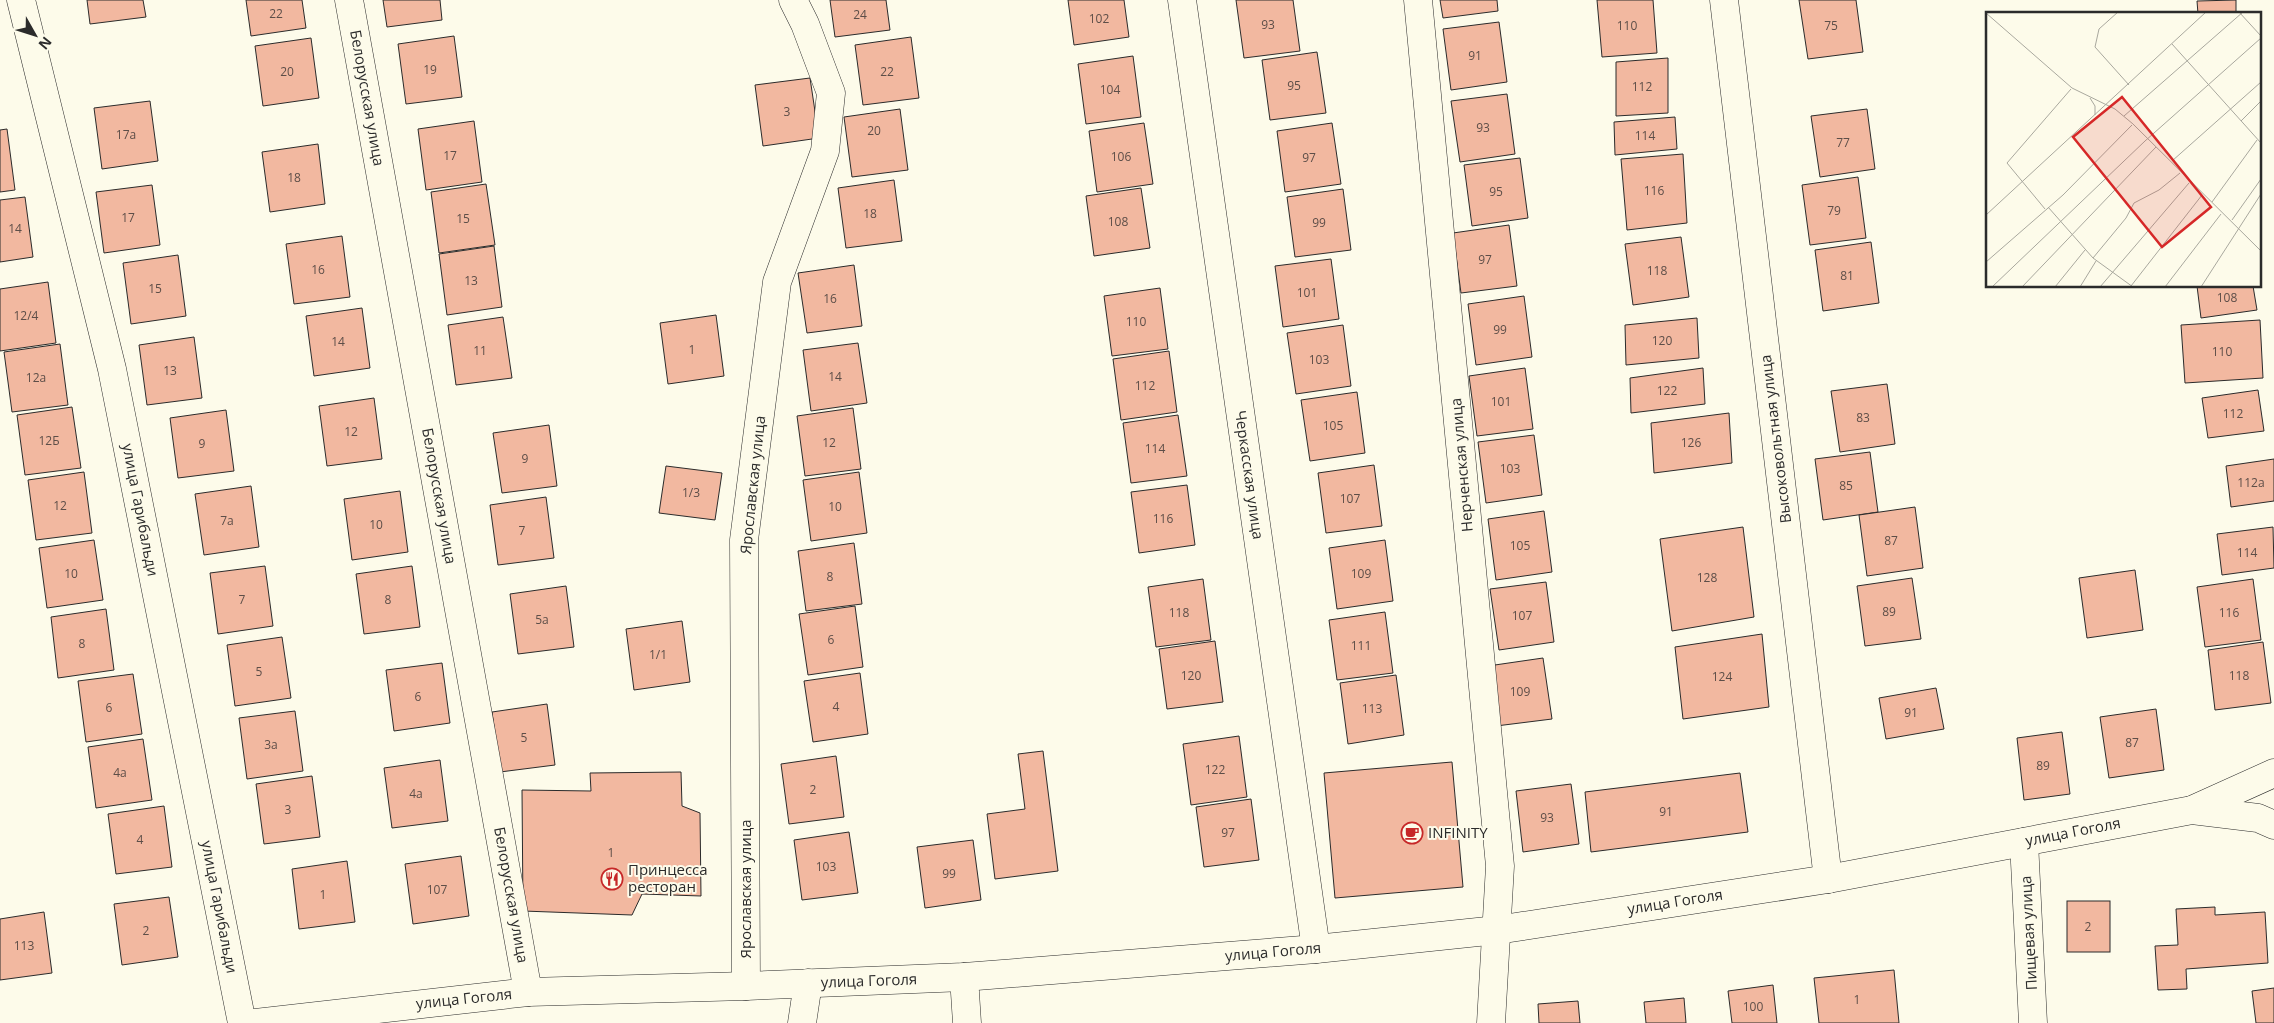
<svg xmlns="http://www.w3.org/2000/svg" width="2274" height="1023" font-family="'Open Sans',sans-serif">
  <rect width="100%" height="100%" fill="#fdfbea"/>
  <g fill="#f2b8a0" stroke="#2b2b2b">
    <polygon points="87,0 143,0 146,17 90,24"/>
    <polygon points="246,0 302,0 306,28 251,36"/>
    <polygon points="383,0 440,0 442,20 387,27"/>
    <polygon points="830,0 886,0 890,30 835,37"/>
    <polygon points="1068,0 1124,0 1129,37 1074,45"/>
    <polygon points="1236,0 1293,0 1300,51 1244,58"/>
    <polygon points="1440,0 1497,0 1498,11 1443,18"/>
    <polygon points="1597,0 1653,0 1657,53 1602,57"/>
    <polygon points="1799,0 1856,0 1863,52 1808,59"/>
    <polygon points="2236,0 2236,14 2198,14 2197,1"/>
    <polygon points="1499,22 1507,82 1451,90 1443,29"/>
    <polygon points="454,36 462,97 406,104 398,44"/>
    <polygon points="911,37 919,98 863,105 855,45"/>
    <polygon points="311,38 319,98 263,106 255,46"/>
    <polygon points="1317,52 1326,113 1270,120 1262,60"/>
    <polygon points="1133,56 1141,117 1086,124 1078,64"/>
    <polygon points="1668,58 1668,113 1616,116 1616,62"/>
    <polygon points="810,78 819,138 763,146 755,85"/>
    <polygon points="1507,94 1515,154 1460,162 1451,101"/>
    <polygon points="150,101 158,161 102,169 94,108"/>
    <polygon points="900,109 908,170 852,177 844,117"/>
    <polygon points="1867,109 1875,169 1820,177 1811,116"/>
    <polygon points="1675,117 1677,149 1615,155 1614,122"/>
    <polygon points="474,121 482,182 426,190 418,129"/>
    <polygon points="1144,123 1153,184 1097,192 1089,131"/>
    <polygon points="1332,123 1341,184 1285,192 1277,131"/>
    <polygon points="7,129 15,190 0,192 0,130"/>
    <polygon points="318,144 325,204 270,212 262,152"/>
    <polygon points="1683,154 1687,223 1627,230 1621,159"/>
    <polygon points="1520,158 1528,218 1472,226 1464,165"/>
    <polygon points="1858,177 1866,238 1810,245 1802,185"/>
    <polygon points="894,180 902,241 846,248 838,188"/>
    <polygon points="486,184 495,245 439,253 431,192"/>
    <polygon points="152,185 160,245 104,253 96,192"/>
    <polygon points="1141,188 1150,248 1094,256 1086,196"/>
    <polygon points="1343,189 1351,250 1295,257 1287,197"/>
    <polygon points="25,197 33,257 0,262 0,200"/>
    <polygon points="1509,225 1517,286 1461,293 1453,233"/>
    <polygon points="342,236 350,297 294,304 286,244"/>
    <polygon points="1681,237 1689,297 1633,305 1625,244"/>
    <polygon points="1871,242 1879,303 1823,311 1815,250"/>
    <polygon points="494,246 502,307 447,315 439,254"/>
    <polygon points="178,255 186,316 131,324 123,263"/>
    <polygon points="1331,259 1339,319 1283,327 1275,266"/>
    <polygon points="854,265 862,326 807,333 798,273"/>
    <polygon points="48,282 56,343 0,351 0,289"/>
    <polygon points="2197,286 2253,286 2257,310 2201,318"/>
    <polygon points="1160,288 1168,349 1112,356 1104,296"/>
    <polygon points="1524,296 1532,357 1476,365 1468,304"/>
    <polygon points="362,308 370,368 314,376 306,316"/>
    <polygon points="716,315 724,376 668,384 660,323"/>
    <polygon points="503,317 512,378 456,385 448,325"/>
    <polygon points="1697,318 1699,358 1626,365 1625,325"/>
    <polygon points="2260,320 2263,378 2185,383 2181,325"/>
    <polygon points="1343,325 1351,386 1296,394 1287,333"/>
    <polygon points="194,337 202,398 147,405 139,345"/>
    <polygon points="858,343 867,403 811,411 803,350"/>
    <polygon points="60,344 68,405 12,412 4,352"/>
    <polygon points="1169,351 1177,412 1121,420 1113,359"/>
    <polygon points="1525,368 1533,429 1477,436 1469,376"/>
    <polygon points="1703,368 1705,404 1631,413 1630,378"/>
    <polygon points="1887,384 1895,444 1840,452 1831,391"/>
    <polygon points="2258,390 2264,431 2208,438 2202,398"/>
    <polygon points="1357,392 1365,453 1310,461 1301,400"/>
    <polygon points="374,398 382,459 327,466 319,406"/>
    <polygon points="72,407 81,468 25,475 17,415"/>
    <polygon points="853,408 861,469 805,476 797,416"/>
    <polygon points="226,410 234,471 178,478 170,418"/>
    <polygon points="1729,413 1732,463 1654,473 1651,423"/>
    <polygon points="1178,415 1187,476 1131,483 1123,423"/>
    <polygon points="549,425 557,486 502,493 493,433"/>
    <polygon points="1534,435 1542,495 1486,503 1478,442"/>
    <polygon points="1870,452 1878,512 1823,520 1815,459"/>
    <polygon points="2274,459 2274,501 2231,507 2226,466"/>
    <polygon points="1374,465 1382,526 1326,533 1318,473"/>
    <polygon points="666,466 722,473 715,520 659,513"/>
    <polygon points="84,472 92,533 36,540 28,480"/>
    <polygon points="859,472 867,533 811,541 803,480"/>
    <polygon points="1187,485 1195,545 1139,553 1131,492"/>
    <polygon points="251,486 259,547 204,555 195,494"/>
    <polygon points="400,491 408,552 352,560 344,499"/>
    <polygon points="546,497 554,558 498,565 490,505"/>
    <polygon points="1915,507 1923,568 1867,576 1859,515"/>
    <polygon points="1544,511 1552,572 1496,580 1488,519"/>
    <polygon points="1743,527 1754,617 1672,631 1660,539"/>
    <polygon points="2273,527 2274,568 2222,575 2217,534"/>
    <polygon points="94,540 103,600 47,608 39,548"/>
    <polygon points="1385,540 1393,601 1337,609 1329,548"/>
    <polygon points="854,543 862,604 806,611 798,551"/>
    <polygon points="265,566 273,626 218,634 210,573"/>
    <polygon points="412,566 420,627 364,634 356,574"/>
    <polygon points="2135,570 2143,630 2087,638 2079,578"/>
    <polygon points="1912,578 1921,639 1865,646 1857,586"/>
    <polygon points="1203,579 1211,640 1156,647 1148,587"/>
    <polygon points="2253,579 2261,640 2205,647 2197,587"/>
    <polygon points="1546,582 1554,642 1499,650 1490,589"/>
    <polygon points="566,586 574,647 518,654 510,594"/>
    <polygon points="855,606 863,667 808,675 799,614"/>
    <polygon points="106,609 114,670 58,678 51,617"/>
    <polygon points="1385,612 1393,673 1337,680 1329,620"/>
    <polygon points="682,621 690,682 634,690 626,629"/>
    <polygon points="1762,634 1769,707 1683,719 1675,647"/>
    <polygon points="282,637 291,698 235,706 227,645"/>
    <polygon points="1215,641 1223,702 1167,709 1159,649"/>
    <polygon points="2263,642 2271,703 2215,710 2208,650"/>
    <polygon points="1543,658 1552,719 1496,726 1488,666"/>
    <polygon points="442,663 450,723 394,731 386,670"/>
    <polygon points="860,673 868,734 813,742 804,681"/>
    <polygon points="133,674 142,734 86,742 78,681"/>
    <polygon points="1396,675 1404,735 1348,744 1340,683"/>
    <polygon points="1936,688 1944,729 1886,739 1879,698"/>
    <polygon points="547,704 555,765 500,772 492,712"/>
    <polygon points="2156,709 2164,770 2109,778 2100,717"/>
    <polygon points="295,711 303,771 247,779 239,718"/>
    <polygon points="2062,732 2070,794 2024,800 2017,738"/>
    <polygon points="1239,736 1247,797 1191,805 1183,744"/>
    <polygon points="143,739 152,800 96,808 88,747"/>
    <polygon points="1043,751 1058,871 995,879 987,814 1025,809 1018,754"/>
    <polygon points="836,756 844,817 789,824 781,764"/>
    <polygon points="440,760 448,821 392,828 384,768"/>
    <polygon points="1452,762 1463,887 1335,898 1324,773"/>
    <polygon points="681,772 682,806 700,813 701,896 642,894 632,915 523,911 522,790 591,791 590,773"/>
    <polygon points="1740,773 1748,832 1591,852 1585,792"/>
    <polygon points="312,776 320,837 264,844 256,784"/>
    <polygon points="1571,784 1579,844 1523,852 1516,791"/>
    <polygon points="1251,799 1259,860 1204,867 1196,807"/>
    <polygon points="164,806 172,867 116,874 108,814"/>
    <polygon points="849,832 858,893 802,900 794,840"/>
    <polygon points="973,840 981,900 925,908 917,847"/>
    <polygon points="461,856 469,916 413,924 405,864"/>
    <polygon points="347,861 355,922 299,929 292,869"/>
    <polygon points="169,897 178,957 122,965 114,904"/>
    <rect x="2067" y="901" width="43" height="51"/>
    <polygon points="2215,907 2215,915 2265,912 2268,963 2186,969 2187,989 2158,990 2155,946 2178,945 2176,909"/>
    <polygon points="44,912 52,973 0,980 0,919"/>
    <polygon points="1894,970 1899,1023 1819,1023 1814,978"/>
    <polygon points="1773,985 1777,1023 1732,1023 1728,991"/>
    <polygon points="2274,988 2274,1023 2256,1023 2252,991"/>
    <polygon points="1684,998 1686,1023 1646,1023 1644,1002"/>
    <polygon points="1578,1001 1580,1023 1539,1023 1538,1004"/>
  </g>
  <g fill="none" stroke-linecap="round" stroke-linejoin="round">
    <g stroke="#2b2b2b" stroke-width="29">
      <g id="minor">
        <polyline points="21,0 112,369 242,1023"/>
        <polyline points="349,0 528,992"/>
        <polyline points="1182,0 1316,949"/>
        <polyline points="1418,0 1500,866 1491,1023"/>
        <polyline points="1724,0 1828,879"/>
        <polyline points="2192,810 2258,818 2274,825"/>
        <polyline points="2024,842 2033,1023"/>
        <polyline points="964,977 967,1023"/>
        <polyline points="746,986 744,540 777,282 825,151 831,93 805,24 793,0"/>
        <polyline points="802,1023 808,983"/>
      </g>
    </g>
    <g stroke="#2b2b2b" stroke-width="29">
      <polyline id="highway" points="255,1023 528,992 746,986 964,977 1316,949 1497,930 1828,879 2192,810 2274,773"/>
    </g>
    <use href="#minor" stroke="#fdfbea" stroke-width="28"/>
    <use href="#highway" stroke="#fdfbea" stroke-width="28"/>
  </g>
  <defs>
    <g id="cafe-ring" transform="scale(1.125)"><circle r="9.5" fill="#fdfbea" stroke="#c62828" stroke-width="1.5"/><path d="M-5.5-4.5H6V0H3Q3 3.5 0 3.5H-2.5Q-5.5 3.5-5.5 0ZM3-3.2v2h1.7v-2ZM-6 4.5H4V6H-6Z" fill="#c62828"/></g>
    <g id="restaurant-ring" transform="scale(1.125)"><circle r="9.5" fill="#fdfbea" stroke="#c62828" stroke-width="1.5"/><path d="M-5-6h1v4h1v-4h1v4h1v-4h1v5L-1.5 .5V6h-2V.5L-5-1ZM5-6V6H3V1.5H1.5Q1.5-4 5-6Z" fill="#c62828"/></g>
  </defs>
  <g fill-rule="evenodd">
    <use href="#cafe-ring" x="1412" y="833"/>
    <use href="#restaurant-ring" x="612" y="879"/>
  </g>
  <g text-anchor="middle" stroke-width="4" stroke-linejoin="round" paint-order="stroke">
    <g font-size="12" fill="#5d4e48">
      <text x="276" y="18">22</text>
      <text x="860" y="19">24</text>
      <text x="1099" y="23">102</text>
      <text x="1268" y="29">93</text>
      <text x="1627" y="30">110</text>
      <text x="1831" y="30">75</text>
      <text x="1475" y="60">91</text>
      <text x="430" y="74">19</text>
      <text x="287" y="76">20</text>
      <text x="887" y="76">22</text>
      <text x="1294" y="90">95</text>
      <text x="1642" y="91">112</text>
      <text x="1110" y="94">104</text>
      <text x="787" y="116">3</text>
      <text x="1483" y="132">93</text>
      <text x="874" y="135">20</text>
      <text x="126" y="139">17а</text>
      <text x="1645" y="140">114</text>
      <text x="1843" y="147">77</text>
      <text x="450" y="160">17</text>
      <text x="1121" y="161">106</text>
      <text x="1309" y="162">97</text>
      <text x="294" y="182">18</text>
      <text x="1654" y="195">116</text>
      <text x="1496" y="196">95</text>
      <text x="1834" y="215">79</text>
      <text x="870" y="218">18</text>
      <text x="128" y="222">17</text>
      <text x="463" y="223">15</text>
      <text x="1118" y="226">108</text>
      <text x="1319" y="227">99</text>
      <text x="15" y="233">14</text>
      <text x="1485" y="264">97</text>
      <text x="318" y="274">16</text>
      <text x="1657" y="275">118</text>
      <text x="1847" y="280">81</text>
      <text x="471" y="285">13</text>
      <text x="155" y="293">15</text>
      <text x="1307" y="297">101</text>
      <text x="2227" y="302">108</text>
      <text x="830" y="303">16</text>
      <text x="26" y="320">12/4</text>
      <text x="1136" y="326">110</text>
      <text x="1500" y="334">99</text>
      <text x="1662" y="345">120</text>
      <text x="338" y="346">14</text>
      <text x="692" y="354">1</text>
      <text x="480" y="355">11</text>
      <text x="2222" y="356">110</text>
      <text x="1319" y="364">103</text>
      <text x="170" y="375">13</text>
      <text x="835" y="381">14</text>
      <text x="36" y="382">12а</text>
      <text x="1145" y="390">112</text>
      <text x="1667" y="395">122</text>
      <text x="1501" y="406">101</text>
      <text x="2233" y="418">112</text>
      <text x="1863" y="422">83</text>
      <text x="1333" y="430">105</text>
      <text x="351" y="436">12</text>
      <text x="49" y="445">12Б</text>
      <text x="829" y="447">12</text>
      <text x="1691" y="447">126</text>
      <text x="202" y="448">9</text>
      <text x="1155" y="453">114</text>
      <text x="525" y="463">9</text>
      <text x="1510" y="473">103</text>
      <text x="2251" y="487">112а</text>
      <text x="1846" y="490">85</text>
      <text x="691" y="497">1/3</text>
      <text x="1350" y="503">107</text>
      <text x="60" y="510">12</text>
      <text x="835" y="511">10</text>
      <text x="1163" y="523">116</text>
      <text x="227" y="525">7а</text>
      <text x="376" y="529">10</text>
      <text x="522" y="535">7</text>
      <text x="1891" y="545">87</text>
      <text x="1520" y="550">105</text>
      <text x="2247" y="557">114</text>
      <text x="71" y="578">10</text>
      <text x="1361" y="578">109</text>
      <text x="830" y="581">8</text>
      <text x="1707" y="582">128</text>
      <text x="242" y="604">7</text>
      <text x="388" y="604">8</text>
      <text x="1889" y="616">89</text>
      <text x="1179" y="617">118</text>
      <text x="2229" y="617">116</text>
      <text x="1522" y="620">107</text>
      <text x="542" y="624">5a</text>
      <text x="831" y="644">6</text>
      <text x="82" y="648">8</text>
      <text x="1361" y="650">111</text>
      <text x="658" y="659">1/1</text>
      <text x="259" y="676">5</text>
      <text x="1191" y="680">120</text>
      <text x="2239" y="680">118</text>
      <text x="1722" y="681">124</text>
      <text x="1520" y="696">109</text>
      <text x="418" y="701">6</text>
      <text x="836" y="711">4</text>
      <text x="109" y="712">6</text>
      <text x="1372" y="713">113</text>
      <text x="1911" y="717">91</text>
      <text x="524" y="742">5</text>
      <text x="2132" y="747">87</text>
      <text x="271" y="749">3а</text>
      <text x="2043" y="770">89</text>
      <text x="1215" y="774">122</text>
      <text x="120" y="777">4а</text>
      <text x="813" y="794">2</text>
      <text x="416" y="798">4а</text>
      <text x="288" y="814">3</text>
      <text x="1666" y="816">91</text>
      <text x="1547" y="822">93</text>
      <text x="1228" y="837">97</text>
      <text x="140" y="844">4</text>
      <text x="611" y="857">1</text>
      <text x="826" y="871">103</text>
      <text x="949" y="878">99</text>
      <text x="437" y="894">107</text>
      <text x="323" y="899">1</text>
      <text x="2088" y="931">2</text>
      <text x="146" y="935">2</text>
      <text x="24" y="950">113</text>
      <text x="1857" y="1004">1</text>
      <text x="1753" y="1011">100</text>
    </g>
    <g font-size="15" fill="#2b2b2b" stroke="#fdfbea">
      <text transform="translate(367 98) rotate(80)" y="5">Белорусская улица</text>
      <text transform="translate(1776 439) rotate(-97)" y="5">Высоковольтная улица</text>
      <text transform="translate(1462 465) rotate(-95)" y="5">Нерченская улица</text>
      <text transform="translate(1249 475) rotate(82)" y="5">Черкасская улица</text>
      <text transform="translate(753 485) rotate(-84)" y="5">Ярославская улица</text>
      <text transform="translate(439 496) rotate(80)" y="5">Белорусская улица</text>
      <text transform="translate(140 510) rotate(79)" y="5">улица Гарибальди</text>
      <text transform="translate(2073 832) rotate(-11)" y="5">улица Гоголя</text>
      <text transform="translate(746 889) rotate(-90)" y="5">Ярославская улица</text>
      <text transform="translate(511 895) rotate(80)" y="5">Белорусская улица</text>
      <text transform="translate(1675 902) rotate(-9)" y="5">улица Гоголя</text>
      <text transform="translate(219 907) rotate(79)" y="5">улица Гарибальди</text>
      <text transform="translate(2029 933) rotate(-93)" y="5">Пищевая улица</text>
      <text transform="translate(1273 952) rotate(-5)" y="5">улица Гоголя</text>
      <text transform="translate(869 981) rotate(-2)" y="5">улица Гоголя</text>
      <text transform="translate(464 999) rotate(-6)" y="5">улица Гоголя</text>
    </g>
    <g font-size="15" fill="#2b2b2b" stroke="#fdfbea" text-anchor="start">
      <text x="1428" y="838">INFINITY</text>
      <text x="628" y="875">Принцесса<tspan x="628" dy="17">ресторан</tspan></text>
    </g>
  </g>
  <g transform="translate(1986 12)">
    <rect width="275" height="275" fill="#fdfbea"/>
    <path fill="none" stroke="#a9a89e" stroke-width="1" d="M132,0L113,17L109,35L143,73M253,0L275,24M0,1L86,76L129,97L147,112L275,239M186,32L275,131M104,86L109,94V103M138,104L257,0M255,109L275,89M186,149L275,70M226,190L271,128M62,195L107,246L147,275M59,197L21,151L85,77M0,203L220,0M246,208L275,167M107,246L140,206L148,191L173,178L194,161M0,250L77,183L146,113M145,274L216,183M6,275L159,129L275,26M36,275L170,135M69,275L99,238M94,275L110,249M114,275L203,171M179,275L235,202M215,275L275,182"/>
    <path fill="#d62828" fill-opacity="0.15" stroke="#d62828" stroke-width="2.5" d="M136,85L225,195L176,235L87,125Z"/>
    <rect width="275" height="275" fill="none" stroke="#2b2b2b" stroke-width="2.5"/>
  </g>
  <g transform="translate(35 35) rotate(129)" stroke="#fdfbea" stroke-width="4" paint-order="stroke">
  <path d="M0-4L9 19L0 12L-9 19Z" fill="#2b2b2b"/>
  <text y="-8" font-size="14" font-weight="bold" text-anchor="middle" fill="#2b2b2b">N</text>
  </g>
</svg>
